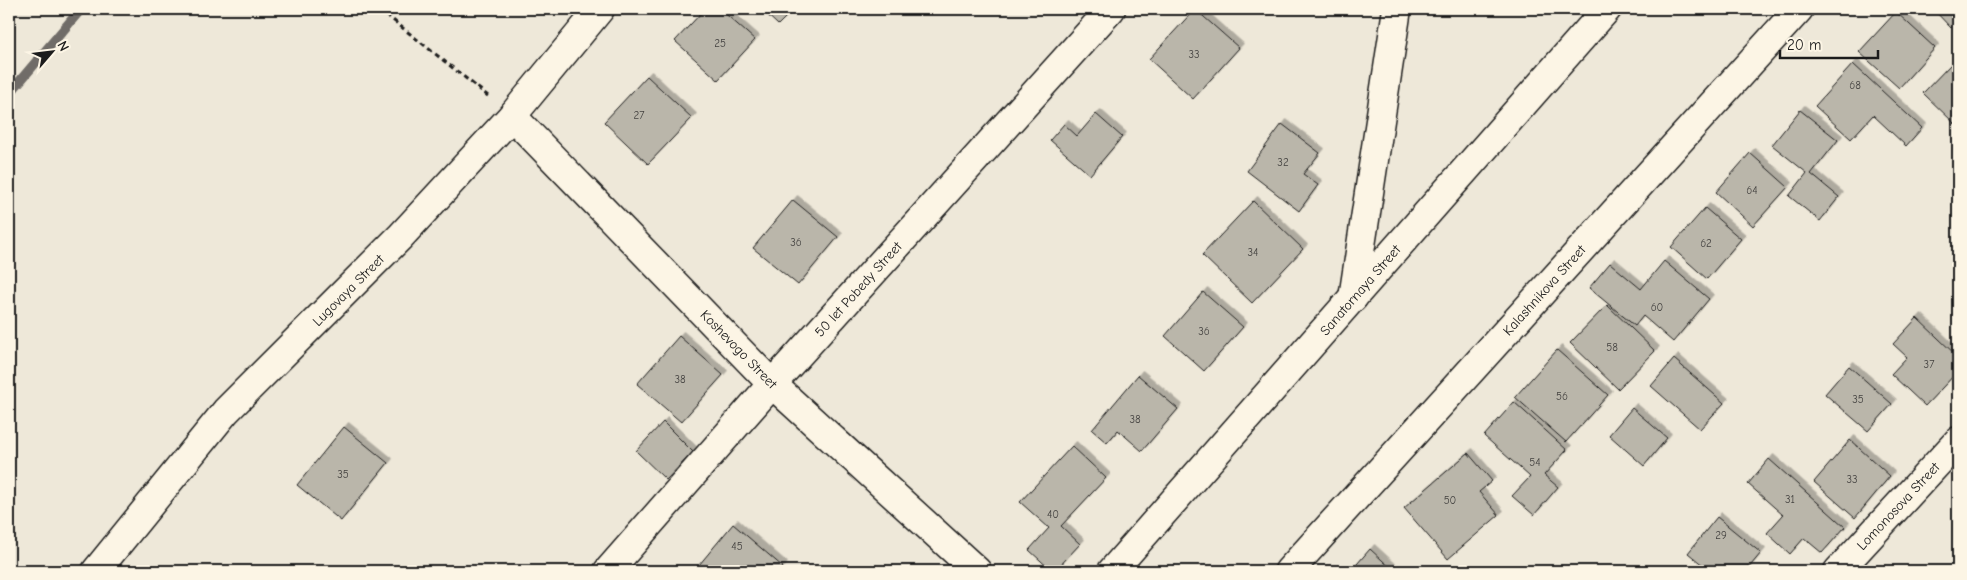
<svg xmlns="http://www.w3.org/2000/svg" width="1967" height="580" font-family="'Comic Neue',sans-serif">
  <defs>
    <filter id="shadow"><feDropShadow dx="4.5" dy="-4.5" stdDeviation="0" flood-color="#0004"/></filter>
  </defs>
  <rect width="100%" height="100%" fill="#eee8d9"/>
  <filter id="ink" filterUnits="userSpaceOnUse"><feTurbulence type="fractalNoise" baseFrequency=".02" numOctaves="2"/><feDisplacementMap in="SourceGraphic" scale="10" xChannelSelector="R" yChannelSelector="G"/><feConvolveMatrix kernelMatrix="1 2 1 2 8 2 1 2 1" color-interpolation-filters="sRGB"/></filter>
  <g filter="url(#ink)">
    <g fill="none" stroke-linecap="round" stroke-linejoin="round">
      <polyline stroke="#6f6c67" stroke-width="10" points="9,94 81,9"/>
    </g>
    <g fill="#bab6aa" stroke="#1c1c1c" filter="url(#shadow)">
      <polygon points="705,9 720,9 755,40 718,80 675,41"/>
      <polygon points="761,9 794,9 778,25"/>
      <polygon points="1195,9 1239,48 1193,99 1149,59"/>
      <polygon points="1933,9 1958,9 1958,22 1951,28"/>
      <polygon points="1896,12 1935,48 1899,88 1859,52"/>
      <polygon points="1952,63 1958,69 1958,120 1955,124 1923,93"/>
      <polygon points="1853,64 1922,128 1906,146 1873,115 1851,139 1815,106"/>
      <polygon points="647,76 692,118 648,164 604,122"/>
      <polygon points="1800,110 1838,140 1811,174 1839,197 1820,221 1789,196 1807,173 1772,145"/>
      <polygon points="1096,114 1122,137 1090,175 1050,140 1064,124 1077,136"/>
      <polygon points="1282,124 1320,153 1303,174 1318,185 1299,211 1247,171"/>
      <polygon points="1750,153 1788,187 1753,226 1716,192"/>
      <polygon points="793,200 838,237 798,285 753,248"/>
      <polygon points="1253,201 1303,249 1252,303 1202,255"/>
      <polygon points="1705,208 1741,239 1707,279 1671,247"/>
      <polygon points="1664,261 1709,299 1673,342 1643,316 1635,326 1589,288 1610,263 1641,289"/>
      <polygon points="1203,292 1243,327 1204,371 1165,336"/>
      <polygon points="1607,305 1655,351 1618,389 1570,343"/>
      <polygon points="1917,318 1958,357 1958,371 1925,406 1891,374 1907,357 1893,344"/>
      <polygon points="679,336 723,375 681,422 637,384"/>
      <polygon points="1557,350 1608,395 1566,442 1515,397"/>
      <polygon points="1674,359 1724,403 1700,429 1651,386"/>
      <polygon points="1849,366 1892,404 1868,431 1825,394"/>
      <polygon points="1138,375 1178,409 1142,451 1118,430 1107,443 1092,430"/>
      <polygon points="1514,402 1567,450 1544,475 1558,487 1534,515 1512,496 1530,477 1484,436"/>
      <polygon points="1632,408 1667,438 1644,466 1609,435"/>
      <polygon points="663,422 693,452 666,480 636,451"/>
      <polygon points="344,427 388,463 341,521 297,485"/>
      <polygon points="1850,440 1890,476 1855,518 1814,482"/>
      <polygon points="1072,446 1106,478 1061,526 1080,544 1055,571 1052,571 1029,550 1049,528 1020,502"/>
      <polygon points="1468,453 1492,481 1479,492 1499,515 1448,559 1404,508"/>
      <polygon points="1769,459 1845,527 1822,553 1804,538 1790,554 1767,533 1783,515 1748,484"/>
      <polygon points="1717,517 1761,553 1746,571 1710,571 1688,553"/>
      <polygon points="733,524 783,567 780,571 694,571"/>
      <polygon points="1370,549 1394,571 1351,571"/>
    </g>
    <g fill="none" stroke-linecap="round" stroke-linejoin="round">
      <g stroke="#1c1c1c" stroke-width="31">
        <g id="minor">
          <polyline points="512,116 772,384 977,571"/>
          <polyline points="1353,298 1397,9"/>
          <polyline points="96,571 226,411 400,237 512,116 600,9"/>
          <polyline points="608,571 772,384 1111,9"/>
          <polyline points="1112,571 1607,9"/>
          <polyline points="1289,571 1799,9"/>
          <polyline points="1838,571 1958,441"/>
        </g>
      </g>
      <polyline stroke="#1c1c1c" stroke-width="3" stroke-dasharray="5 4" stroke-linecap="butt" points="379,9 488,96"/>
      <use href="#minor" stroke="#fcf5e5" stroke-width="28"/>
    </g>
  </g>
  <g text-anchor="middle" stroke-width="4.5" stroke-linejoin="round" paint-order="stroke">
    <g font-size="11" fill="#444240">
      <text x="720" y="47">25</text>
      <text x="1194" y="58">33</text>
      <text x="1855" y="89">68</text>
      <text x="639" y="119">27</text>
      <text x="1283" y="166">32</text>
      <text x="1752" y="194">64</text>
      <text x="796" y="246">36</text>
      <text x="1706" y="247">62</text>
      <text x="1253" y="256">34</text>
      <text x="1657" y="311">60</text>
      <text x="1204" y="335">36</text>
      <text x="1612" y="351">58</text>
      <text x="1929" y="368">37</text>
      <text x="680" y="383">38</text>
      <text x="1562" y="400">56</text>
      <text x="1858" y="403">35</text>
      <text x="1135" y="423">38</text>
      <text x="1535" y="466">54</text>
      <text x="343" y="478">35</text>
      <text x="1852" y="483">33</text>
      <text x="1790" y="503">31</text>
      <text x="1450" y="504">50</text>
      <text x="1053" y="518">40</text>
      <text x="1721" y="539">29</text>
      <text x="737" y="550">45</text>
    </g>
    <g font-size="14" fill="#1c1c1c" stroke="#fcf5e5">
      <text transform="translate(858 289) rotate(-48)" y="5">50 let Pobedy Street</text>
      <text transform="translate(348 290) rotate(-45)" y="5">Lugovaya Street</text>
      <text transform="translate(1360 290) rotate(-49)" y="5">Sanatornaya Street</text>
      <text transform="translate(1544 290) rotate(-48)" y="5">Kalashnikova Street</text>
      <text transform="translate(739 349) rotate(46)" y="5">Koshevogo Street</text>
      <text transform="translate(1898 506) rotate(-47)" y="5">Lomonosova Street</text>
    </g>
  </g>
  <rect width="1967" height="580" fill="none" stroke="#fcf5e5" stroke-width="30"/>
  <rect x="15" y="15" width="1937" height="550" fill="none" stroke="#1c1c1c" stroke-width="2" filter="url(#ink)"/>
  <g transform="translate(52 52) rotate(62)" stroke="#fcf5e5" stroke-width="4" paint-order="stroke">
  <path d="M0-4L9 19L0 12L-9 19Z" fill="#1c1c1c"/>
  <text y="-8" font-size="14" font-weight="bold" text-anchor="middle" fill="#1c1c1c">N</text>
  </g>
  <path d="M1780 50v8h98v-8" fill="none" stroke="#1c1c1c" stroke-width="2.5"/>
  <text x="1787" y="50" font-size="15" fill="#1c1c1c" stroke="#fcf5e5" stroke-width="4" paint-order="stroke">20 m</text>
</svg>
